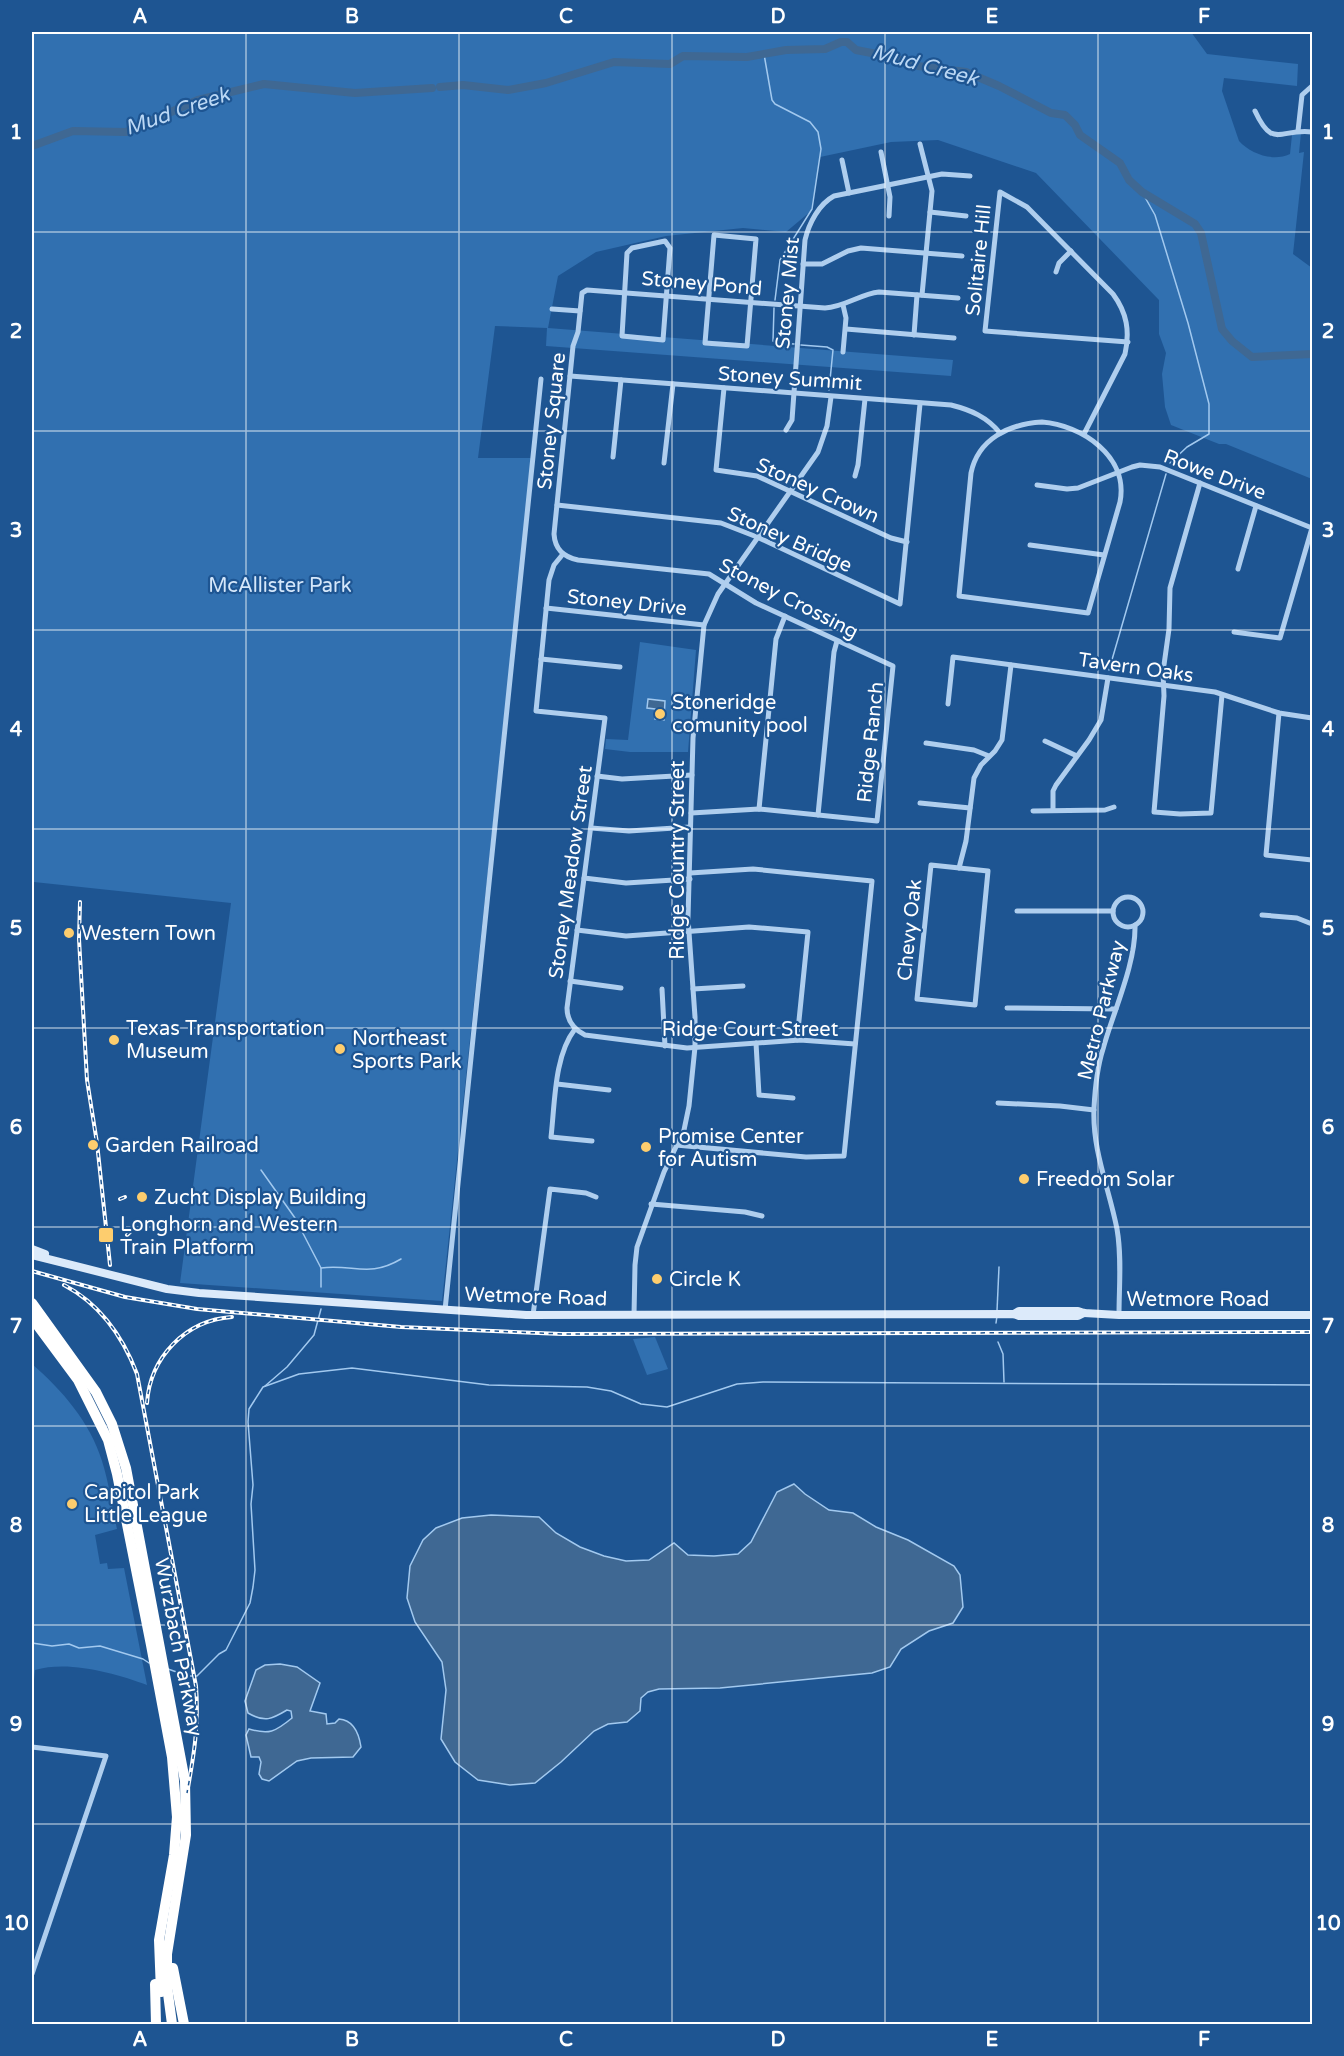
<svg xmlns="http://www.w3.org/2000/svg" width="1344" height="2056" font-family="'Varela Round',sans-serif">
  <rect width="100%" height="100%" fill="#1e5592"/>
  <g fill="#3170b0">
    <path d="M32,32H1191L1207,54L1298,64L1297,86L1224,78L1222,91L1239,141C1251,154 1273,162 1290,154L1292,135L1301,133L1299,153L1304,152L1293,254L1312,268V479L1226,444H1219L1171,425L1165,407L1162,374L1166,353L1159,334V300L1036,173L938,140L891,142L820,157L811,211L786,232L743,228L666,236L596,252L558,276L548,328L953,360L951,376L546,346L547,328L495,326L478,458H532L442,1301L180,1283L231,903L34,882L32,908Z"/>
    <polygon points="640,642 696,650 688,752 630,752 605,749 606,739 628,740"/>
    <polygon points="655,1337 668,1369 647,1375 633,1339"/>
    <path d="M32,1364C62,1390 90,1422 102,1461C109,1483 112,1507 117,1529L95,1535L100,1564L107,1563L108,1569L124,1568L147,1685C115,1673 68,1660 35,1670L32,1700Z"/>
  </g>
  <g fill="#3f6893" stroke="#a2c9ef" stroke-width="1.5">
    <polygon points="648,699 665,701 664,720 655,719 655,709 647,708"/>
    <polygon points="794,1484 805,1494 829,1510 853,1513 876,1527 908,1540 954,1566 960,1575 963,1607 953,1623 929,1631 901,1649 890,1667 872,1673 720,1688 659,1689 648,1692 641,1698 640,1711 627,1722 608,1724 594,1731 561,1762 535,1783 510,1785 478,1780 455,1762 441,1739 446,1690 442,1662 415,1622 407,1598 410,1566 423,1540 436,1528 462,1518 491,1515 539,1517 556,1533 580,1547 604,1556 626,1561 649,1560 674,1543 688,1555 714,1556 738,1554 751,1542 777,1492"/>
    <path d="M280,1664L297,1667L320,1683L310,1711L326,1714L327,1724L335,1723L339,1719C354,1720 359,1734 361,1747L353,1757L311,1758L297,1761L269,1781L262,1779L259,1774L261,1762L259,1757H251L246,1735L249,1729C269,1735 275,1732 292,1718L291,1711L287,1710C272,1719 265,1723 248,1713L245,1701L256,1670L265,1665Z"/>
  </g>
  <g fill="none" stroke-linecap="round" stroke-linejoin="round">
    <g stroke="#a2c9ef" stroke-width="1.5">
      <polyline points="764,54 772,100 775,104 810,122 818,132 821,149 812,209 780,260 775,300"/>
      <polyline points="1142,192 1155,215 1188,323 1209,404 1209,434 1187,447 1170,463"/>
      <polyline points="774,308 773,341 777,343 794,344"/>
      <polyline points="801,345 827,347 833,350 829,390"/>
      <polyline points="1109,670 1166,474"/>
      <polyline points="261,1170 295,1218 321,1268 321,1287"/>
      <path d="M321,1268C354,1264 369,1278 401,1259"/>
      <polyline points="997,1311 999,1267"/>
      <polyline points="996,1323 997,1316"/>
      <polyline points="998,1342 1003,1354 1004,1382"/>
      <polyline points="265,1386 287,1367 314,1335 321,1309"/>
      <polyline points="32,1643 52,1646 69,1644 79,1648 100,1646 143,1659 149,1663"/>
      <polyline points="168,1669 188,1676 197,1676 219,1654 226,1650 250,1603 253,1587 255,1570 251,1504 253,1485 248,1422 249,1409 263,1387 299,1374 352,1368 489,1385 587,1387 611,1391 641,1404 667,1407 737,1384 763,1382 1312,1385"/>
    </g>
    <g stroke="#3f6893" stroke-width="8">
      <polyline points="440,87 463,85 508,90 546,83 614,62 670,64 683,56 747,57 786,50 825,49 841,42 847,42 856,50 892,57 918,66 966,72 999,86 1051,113 1065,115 1075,125 1080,135 1120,163 1129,180 1142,192 1195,224 1201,233 1222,329 1232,341 1252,357 1312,354"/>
      <polyline points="32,146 73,131 126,132 198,100 264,84 355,93 432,88"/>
    </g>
    <g stroke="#afceee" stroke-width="5">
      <path d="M1255,111C1273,150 1280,128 1312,132"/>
      <polyline points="1298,131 1302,95 1312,86"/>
      <polyline points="920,144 932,191 922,295"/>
      <polyline points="881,152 890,197 889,216"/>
      <polyline points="842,160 849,193"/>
      <polyline points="930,212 966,216"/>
      <polygon points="714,235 756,239 747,346 705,343"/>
      <polygon points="665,241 670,248 663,340 622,336 627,253 632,248"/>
      <polyline points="803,264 822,264 848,251 861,248 962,256"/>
      <polyline points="1056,272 1059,263 1071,251"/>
      <polyline points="843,305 846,318 843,352"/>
      <polyline points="552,309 580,311"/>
      <polyline points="846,329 954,338"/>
      <polyline points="914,335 917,295"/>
      <path d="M570,376L951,405C971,410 987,417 1000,433"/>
      <polyline points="724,388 716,470 757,476 891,538 907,542"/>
      <path d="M1042,422C1081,425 1129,456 1120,502L1088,613L959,596L971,473C978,439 1009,424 1042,422Z"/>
      <path d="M786,430L792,420L805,240C809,223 819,204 834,196L942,174L970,176"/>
      <path d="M1084,434L1125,354C1130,331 1127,313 1113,294L1027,207L1000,192L985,331L1128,342"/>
      <polyline points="613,457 621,380"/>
      <polyline points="664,463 673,384"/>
      <polyline points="855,476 858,465 865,399"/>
      <polyline points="1200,483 1170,588 1169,629 1163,672 1164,696 1154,812 1180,814 1211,813 1222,695"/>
      <polyline points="1037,485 1067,489 1078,488 1132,467 1140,465 1160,467 1312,528"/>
      <polyline points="557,505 721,523 757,537 900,604 920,404"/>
      <polyline points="1030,545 1104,555"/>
      <path d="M563,554L554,565L549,580L536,711L605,718L567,1008C567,1021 573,1029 585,1035L687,1048L800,1040L855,1044"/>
      <polyline points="1238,569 1256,506"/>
      <polyline points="546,608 704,625"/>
      <polyline points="1234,632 1280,638 1312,528"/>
      <polyline points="541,659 620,667"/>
      <polyline points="948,704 953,657 1215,692 1279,713 1312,718"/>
      <polyline points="1279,713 1266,855 1312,860"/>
      <polyline points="1045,741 1077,756"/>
      <polyline points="926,743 974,750 989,756"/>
      <polyline points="597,776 622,779 692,775"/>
      <polyline points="920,803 970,808"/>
      <polyline points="759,809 776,639 785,616"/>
      <polyline points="1053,810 1053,791 1056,785 1089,740 1101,720 1108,678"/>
      <polyline points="1033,811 1105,810 1114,807"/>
      <path d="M691,813L759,809L877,821L893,666L756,603L709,574L578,560C564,557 555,550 554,534L573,346L578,332L582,293L587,290L825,308C845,307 860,294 879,292L958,298"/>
      <polyline points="818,815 834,652 837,641"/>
      <polyline points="591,828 629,831 690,827"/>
      <polygon points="931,865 988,871 975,1005 917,999"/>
      <polyline points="959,868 966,841 974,778 981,765 995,751 1002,740 1011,665"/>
      <polyline points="584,878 626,883 690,879"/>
      <circle cx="1128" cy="912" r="15"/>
      <polyline points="1017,911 1113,911"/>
      <polyline points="1262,915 1297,918 1312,924"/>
      <polyline points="577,930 626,936 749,927 808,932 797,1040"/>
      <polyline points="570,981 621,988"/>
      <polyline points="662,989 665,1046"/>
      <polyline points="693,989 743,986"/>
      <polyline points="1007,1008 1116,1009"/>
      <path d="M575,1029C554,1056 555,1103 551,1137L592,1141"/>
      <polyline points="756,1043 759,1095 793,1098"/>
      <polyline points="557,1084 609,1090"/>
      <polyline points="998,1103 1060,1106 1094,1110"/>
      <polyline points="676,1145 806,1157 844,1156 872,881 753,869 690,873"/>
      <polyline points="651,1204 745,1212 762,1216"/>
      <polyline points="445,1310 541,379"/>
      <polyline points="533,1315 550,1189 586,1193 596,1197"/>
      <polyline points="634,1315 635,1265 637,1247 664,1172 684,1130 689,1106 695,1047 695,1017 688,918 693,738 704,625 718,594 818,452 827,426 831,397"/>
      <path d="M1119,1315C1119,1287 1122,1257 1117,1229C1109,1188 1092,1150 1094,1108C1095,1088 1097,1068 1103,1049C1113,1012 1136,964 1135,925"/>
      <polyline points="32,1747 106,1756 32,1974"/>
    </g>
    <g stroke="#dceafa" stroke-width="8">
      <polyline points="32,1249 45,1254"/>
      <polyline points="32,1255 167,1289 199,1293 526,1315 1014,1314 1019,1316 1078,1316 1084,1313"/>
      <polyline points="1014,1314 1019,1311 1078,1311 1084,1313 1119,1315 1312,1315"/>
    </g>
    <g stroke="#fff" stroke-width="10">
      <polyline points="32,1303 96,1392 112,1424 126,1468 185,1781 186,1835 167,1954 167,1986 172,2024"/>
      <polyline points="32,1318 78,1380 108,1440 117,1474 151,1645 172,1757 177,1817 174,1855 159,1940 161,1992"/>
      <polyline points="173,1968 184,2024"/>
      <polyline points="155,1984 156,2024"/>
    </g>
    <g stroke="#fff" stroke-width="4">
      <g id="rail">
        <polyline points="80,902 79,939 87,1080 97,1143 110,1265"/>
        <polyline points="120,1199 125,1197"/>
        <polyline points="127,1235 130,1232"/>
        <polyline points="32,1271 125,1297 197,1309 401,1327 562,1334 1312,1332"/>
        <path d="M64,1285C100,1304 123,1337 137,1374L196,1686C199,1725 194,1755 187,1793"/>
        <path d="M147,1403C150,1357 186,1320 232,1317"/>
      </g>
    </g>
    <use href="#rail" stroke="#1e5592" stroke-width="1.5" stroke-dasharray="4.5" stroke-linecap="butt"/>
  </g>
  <path fill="none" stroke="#fff" stroke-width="1.5" stroke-opacity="0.55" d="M246,32V2024M459,32V2024M672,32V2024M885,32V2024M1098,32V2024M32,232H1312M32,431H1312M32,630H1312M32,829H1312M32,1028H1312M32,1227H1312M32,1426H1312M32,1625H1312M32,1824H1312"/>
  <g fill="#fdcd6e" stroke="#1e5592" stroke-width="2">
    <circle cx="660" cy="714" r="6"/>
    <circle cx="69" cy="933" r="6"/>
    <circle cx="114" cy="1040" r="6"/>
    <circle cx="340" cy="1049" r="6"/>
    <circle cx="93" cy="1145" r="6"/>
    <circle cx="646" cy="1147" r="6"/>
    <circle cx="1024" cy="1179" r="6"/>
    <circle cx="142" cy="1197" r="6"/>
    <rect x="98" y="1227" width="16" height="16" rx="3"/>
    <circle cx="657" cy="1279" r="6"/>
    <circle cx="72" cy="1504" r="6"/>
  </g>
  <g text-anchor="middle" stroke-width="4.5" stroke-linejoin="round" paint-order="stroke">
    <g font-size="20" fill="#fff" stroke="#1e5592">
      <text transform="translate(978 260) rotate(-84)" y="7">Solitaire Hill</text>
      <text transform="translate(702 283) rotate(5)" y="7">Stoney Pond</text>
      <text transform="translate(787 293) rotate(-85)" y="7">Stoney Mist</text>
      <text transform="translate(790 378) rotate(4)" y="7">Stoney Summit</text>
      <text transform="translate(551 421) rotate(-84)" y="7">Stoney Square</text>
      <text transform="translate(1215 474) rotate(21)" y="7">Rowe Drive</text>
      <text transform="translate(818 490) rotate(24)" y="7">Stoney Crown</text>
      <text transform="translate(790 539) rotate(24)" y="7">Stoney Bridge</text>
      <text transform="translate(789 598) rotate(27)" y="7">Stoney Crossing</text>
      <text transform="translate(627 602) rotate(6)" y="7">Stoney Drive</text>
      <text transform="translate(1136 667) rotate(8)" y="7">Tavern Oaks</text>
      <text transform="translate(870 742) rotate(-84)" y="7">Ridge Ranch</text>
      <text transform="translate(677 860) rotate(-90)" y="7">Ridge Country Street</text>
      <text transform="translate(570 872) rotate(-82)" y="7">Stoney Meadow Street</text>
      <text transform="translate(909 930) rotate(-84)" y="7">Chevy Oak</text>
      <text transform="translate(1101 1010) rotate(-76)" y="7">Metro Parkway</text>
      <text x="750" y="1036">Ridge Court Street</text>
      <text transform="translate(536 1296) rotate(2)" y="7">Wetmore Road</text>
      <text x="1198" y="1306">Wetmore Road</text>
      <text transform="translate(179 1647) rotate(79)" y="7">Wurzbach Parkway</text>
    </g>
    <g font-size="20" fill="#d5e7fa" stroke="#1e5592">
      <text x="280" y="592">McAllister Park</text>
    </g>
    <g font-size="20" fill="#fff" stroke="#1e5592" text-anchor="start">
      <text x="672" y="709">Stoneridge<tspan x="672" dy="23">comunity pool</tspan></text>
      <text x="81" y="940">Western Town</text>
      <text x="126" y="1035">Texas Transportation<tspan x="126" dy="23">Museum</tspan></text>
      <text x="352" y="1045">Northeast<tspan x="352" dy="23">Sports Park</tspan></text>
      <text x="658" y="1143">Promise Center<tspan x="658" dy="23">for Autism</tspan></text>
      <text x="105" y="1152">Garden Railroad</text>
      <text x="1036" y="1186">Freedom Solar</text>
      <text x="154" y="1204">Zucht Display Building</text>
      <text x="120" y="1231">Longhorn and Western<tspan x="120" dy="23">Train Platform</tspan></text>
      <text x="669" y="1286">Circle K</text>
      <text x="84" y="1499">Capitol Park<tspan x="84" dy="23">Little League</tspan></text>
    </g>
    <g font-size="21" font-style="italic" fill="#bbd8f5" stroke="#1e5592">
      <text transform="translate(925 65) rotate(15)" y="7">Mud Creek</text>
      <text transform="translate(177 111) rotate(-19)" y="7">Mud Creek</text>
    </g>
  </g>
  <rect width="1344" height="2056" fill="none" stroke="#1e5592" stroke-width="66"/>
  <rect x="33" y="33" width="1278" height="1990" fill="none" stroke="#fff" stroke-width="2"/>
  <g font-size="20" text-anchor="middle" font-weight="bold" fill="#fff">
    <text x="140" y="23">A</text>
    <text x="352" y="23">B</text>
    <text x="566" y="23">C</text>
    <text x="778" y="23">D</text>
    <text x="992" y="23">E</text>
    <text x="1204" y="23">F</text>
    <text x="16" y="139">1</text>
    <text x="1328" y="139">1</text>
    <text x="16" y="338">2</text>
    <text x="1328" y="338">2</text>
    <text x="16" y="537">3</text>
    <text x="1328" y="537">3</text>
    <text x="16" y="736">4</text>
    <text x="1328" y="736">4</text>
    <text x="16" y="935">5</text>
    <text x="1328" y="935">5</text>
    <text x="16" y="1134">6</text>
    <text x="1328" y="1134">6</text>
    <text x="16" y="1333">7</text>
    <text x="1328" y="1333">7</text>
    <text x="16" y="1532">8</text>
    <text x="1328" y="1532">8</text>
    <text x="16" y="1731">9</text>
    <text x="1328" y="1731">9</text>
    <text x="16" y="1930">10</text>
    <text x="1328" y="1930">10</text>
    <text x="140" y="2046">A</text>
    <text x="352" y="2046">B</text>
    <text x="566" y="2046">C</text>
    <text x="778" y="2046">D</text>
    <text x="992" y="2046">E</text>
    <text x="1204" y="2046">F</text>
  </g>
</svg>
